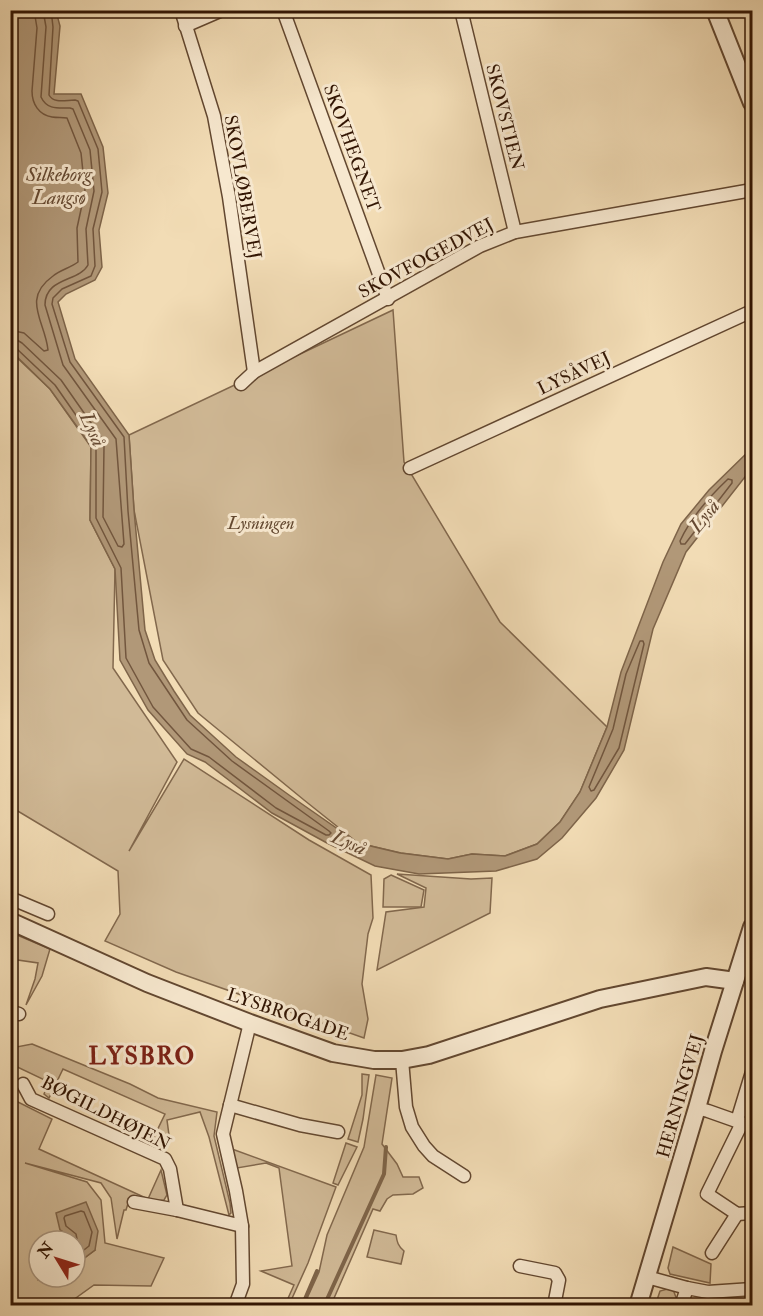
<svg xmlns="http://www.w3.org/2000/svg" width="763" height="1316" font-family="'IM FELL Double Pica',serif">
  <rect width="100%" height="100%" fill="#f2dcb5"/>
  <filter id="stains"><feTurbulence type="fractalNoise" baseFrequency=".00333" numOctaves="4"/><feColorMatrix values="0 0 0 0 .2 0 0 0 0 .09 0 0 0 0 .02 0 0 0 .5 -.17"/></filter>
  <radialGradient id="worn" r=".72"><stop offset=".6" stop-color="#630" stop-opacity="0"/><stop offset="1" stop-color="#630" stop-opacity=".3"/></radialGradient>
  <g fill="#d1ba97" stroke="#82684d" stroke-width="1.5" fill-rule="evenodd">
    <polygon points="393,310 404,462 500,622 607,727 580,792 560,822 537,844 505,856 472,854 448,859 401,853 358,843 304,800 198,713 163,660 134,510 129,435"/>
    <polygon points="10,351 50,389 91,447 90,520 115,569 113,668 177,762 129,851 184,759 309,840 371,875 373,918 368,934 362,984 368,1019 364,1038 176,972 105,941 120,914 118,871 11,807"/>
    <polygon points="397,874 471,879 492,878 490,913 377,970 386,912 424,907 426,888"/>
    <polygon points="391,875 424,890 421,907 383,907 384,879"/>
    <polygon points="10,932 50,949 42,976 26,1005 35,979 38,963 11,959"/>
    <polygon points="32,1044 130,1084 158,1098 217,1112 214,1136 230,1203 231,1213 229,1215 209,1137 200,1112 167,1120 169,1135 159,1140 161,1151 150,1145 165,1114 63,1069 49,1098 44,1094 49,1082 11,1064 11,1048"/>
    <polygon points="362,1074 369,1075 363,1119 358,1142 348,1139 362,1095"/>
    <polygon points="376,1075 392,1078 382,1144 397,1164 403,1177 419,1177 423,1188 413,1194 393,1195 387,1199 380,1211 373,1209 331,1305 304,1305 319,1272 327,1235 364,1147"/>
    <path d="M10,1098L52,1119L39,1149L148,1199L161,1170L167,1195L164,1200L154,1201L130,1197L126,1210H124L117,1239L111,1198L101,1183L25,1163L87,1182L101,1200L105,1243L164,1258L151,1286L94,1285L66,1305H11ZM71,1237L95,1250L75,1265V1277H59L55,1280H38L32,1263L39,1256V1241H70Z"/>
    <polygon points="346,1143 357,1147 338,1185 333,1183"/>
    <polygon points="232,1149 336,1187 308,1263 289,1305 285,1305 294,1285 261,1271 292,1266 279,1168 266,1163 237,1168"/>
    <path d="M374,1230L396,1235C397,1242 398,1246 404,1251L401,1264L367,1257Z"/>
    <polygon points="673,1247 711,1264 710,1283 670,1274 668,1268"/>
    <polygon points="671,1288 674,1292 677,1300 675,1305 667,1304 666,1305 655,1306 660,1291"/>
  </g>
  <g fill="#b19878" stroke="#7e6449" stroke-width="1.5">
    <polygon points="10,11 56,11 60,26 54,94 81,94 103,147 108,193 99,230 102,267 95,280 66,294 58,302 75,359 129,435 134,510 145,630 155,660 174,691 190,715 236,757 289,795 358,843 400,853 448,859 472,854 505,856 537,844 560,822 580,792 607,727 621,672 663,562 681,524 709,490 752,448 752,468 686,552 653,629 624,750 596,798 562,838 537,859 496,871 419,874 375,866 327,843 272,813 205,762 187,754 148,710 120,660 115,569 90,520 91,446 50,389 11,351"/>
    <polygon points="86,1202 98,1231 95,1250 75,1265 75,1241 70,1241 71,1237 60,1230 56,1213"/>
  </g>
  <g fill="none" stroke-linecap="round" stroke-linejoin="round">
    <g stroke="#72563e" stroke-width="1.5">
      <path d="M10,330L24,333L44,351L48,350C45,321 21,299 53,276C60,270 70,268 78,262L77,228L85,191L81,153L67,118C62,117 58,118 52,117C39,115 32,104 32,91L37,28L34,10"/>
      <path d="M10,339L17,340L22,343L61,380L103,440L104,447L103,517L118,546L122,547L124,544L116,439L63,365L45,305C45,277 79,282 88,265L86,229L94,191L90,150L73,109L70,108C58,108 47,110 41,97L46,27L43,10"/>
      <path d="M10,347L17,349L55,385L96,444V518L121,568L126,658L153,707L191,749L209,757L276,808L326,835H329L331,833L329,831L232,761L187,720L149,663L139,630L128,511L124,437L70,362L52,304L53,298L62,289L91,276L95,266L93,229L102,192L98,149L78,101L75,100C66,100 54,104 49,95L53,27L51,10"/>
      <path d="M728,479L732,480V483L685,544H681L680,541C691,517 709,497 728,479Z"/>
      <polygon points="640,641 643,641 644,644 619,748 594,790 591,791 589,787 613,729 626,674"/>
      <polyline points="75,1243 77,1239 76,1234 66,1226 64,1218 65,1216 81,1211 84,1212 92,1232 89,1246 75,1257"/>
    </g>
    <g stroke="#7e6449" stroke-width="4">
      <polyline points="302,1306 317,1271"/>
      <polyline points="324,1306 384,1174 386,1147"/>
    </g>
    <g stroke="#624730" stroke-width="15">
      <g id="minor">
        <polyline points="181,10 214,116 229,197 254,372"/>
        <polyline points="283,10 388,299"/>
        <polyline points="461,10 515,232"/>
        <polyline points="185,26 222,10"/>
        <polyline points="241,384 254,372 480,246 515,232 752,190"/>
        <polyline points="410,468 752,311"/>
        <polyline points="10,898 48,914"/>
        <polyline points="10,1011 19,1014"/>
        <polyline points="402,1060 406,1107 412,1127 424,1146 433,1156 464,1176"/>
        <polyline points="23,1084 31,1099 165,1159 170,1169 177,1210"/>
        <polyline points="230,1105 300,1125 338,1132"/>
        <polyline points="697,1108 708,1111 742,1123 707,1194 737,1214 752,1213"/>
        <polyline points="737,1121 752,1072"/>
        <polyline points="134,1202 177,1210 242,1226 236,1191 223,1134 250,1023"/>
        <polyline points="712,1253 737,1214"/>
        <polyline points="520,1266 555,1273 559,1280 554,1306"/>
        <polyline points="647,1277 687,1288 708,1292 752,1289"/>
        <polyline points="235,1306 243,1284 242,1226"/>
        <polyline points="681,1306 687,1288"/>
      </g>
    </g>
    <g stroke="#624730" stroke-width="20">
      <g id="tertiary">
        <polyline points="715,10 752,103"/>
        <polyline points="10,921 147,983 250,1023 333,1053 374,1060 402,1060 429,1055 600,999 706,977 735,981"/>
        <polyline points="638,1306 697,1108 713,1051 752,927"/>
      </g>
    </g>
    <use href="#minor" stroke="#f7e8cf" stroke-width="12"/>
    <use href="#tertiary" stroke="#f7e8cf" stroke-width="16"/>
  </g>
  <g text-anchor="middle" stroke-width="6" stroke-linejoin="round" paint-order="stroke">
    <g font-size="18" fill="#321503" stroke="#f7e8cf">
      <text transform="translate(505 117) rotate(76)" y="6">SKOVSTIEN</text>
      <text transform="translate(352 148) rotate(70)" y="6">SKOVHEGNET</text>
      <text transform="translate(243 187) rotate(80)" y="6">SKOVLØBERVEJ</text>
      <text transform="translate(426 258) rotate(-28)" y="6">SKOVFOGEDVEJ</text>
      <text transform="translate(574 373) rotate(-25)" y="6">LYSÅVEJ</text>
      <text transform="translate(288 1014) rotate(19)" y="6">LYSBROGADE</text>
      <text transform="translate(680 1096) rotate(-74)" y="6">HERNINGVEJ</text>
      <text transform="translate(106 1113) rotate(27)" y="6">BØGILDHØJEN</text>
    </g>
    <g font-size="18" font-style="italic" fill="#62472f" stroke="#f7e8cf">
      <text x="261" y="529">Lysningen</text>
    </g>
    <g font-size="20" font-style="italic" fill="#654932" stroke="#f7e8cf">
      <text x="59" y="181">Silkeborg<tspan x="59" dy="23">Langsø</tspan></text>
      <text transform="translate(93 429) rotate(65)" y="7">Lyså</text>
      <text transform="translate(704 516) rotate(-51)" y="7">Lyså</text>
      <text transform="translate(349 842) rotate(24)" y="7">Lyså</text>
    </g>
    <g font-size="24" font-weight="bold" letter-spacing="1.5" fill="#7a1f14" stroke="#f7e8cf">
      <text x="142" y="1064">LYSBRO</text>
    </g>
  </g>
  <rect width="763" height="1316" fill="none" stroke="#f2dcb5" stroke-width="36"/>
  <rect x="12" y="12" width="739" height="1292" fill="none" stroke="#321503" stroke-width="3"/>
  <rect x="18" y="18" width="727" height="1280" fill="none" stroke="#321503" stroke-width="1.5"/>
  <g transform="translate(57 1259) rotate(308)"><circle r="28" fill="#f7e8cf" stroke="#a8947d" stroke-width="1.5"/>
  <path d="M0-4.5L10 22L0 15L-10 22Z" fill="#8f2418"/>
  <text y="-9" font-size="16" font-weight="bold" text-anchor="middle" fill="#321503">N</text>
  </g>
  <rect width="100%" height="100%" filter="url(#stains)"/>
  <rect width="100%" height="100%" fill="url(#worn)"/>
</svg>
